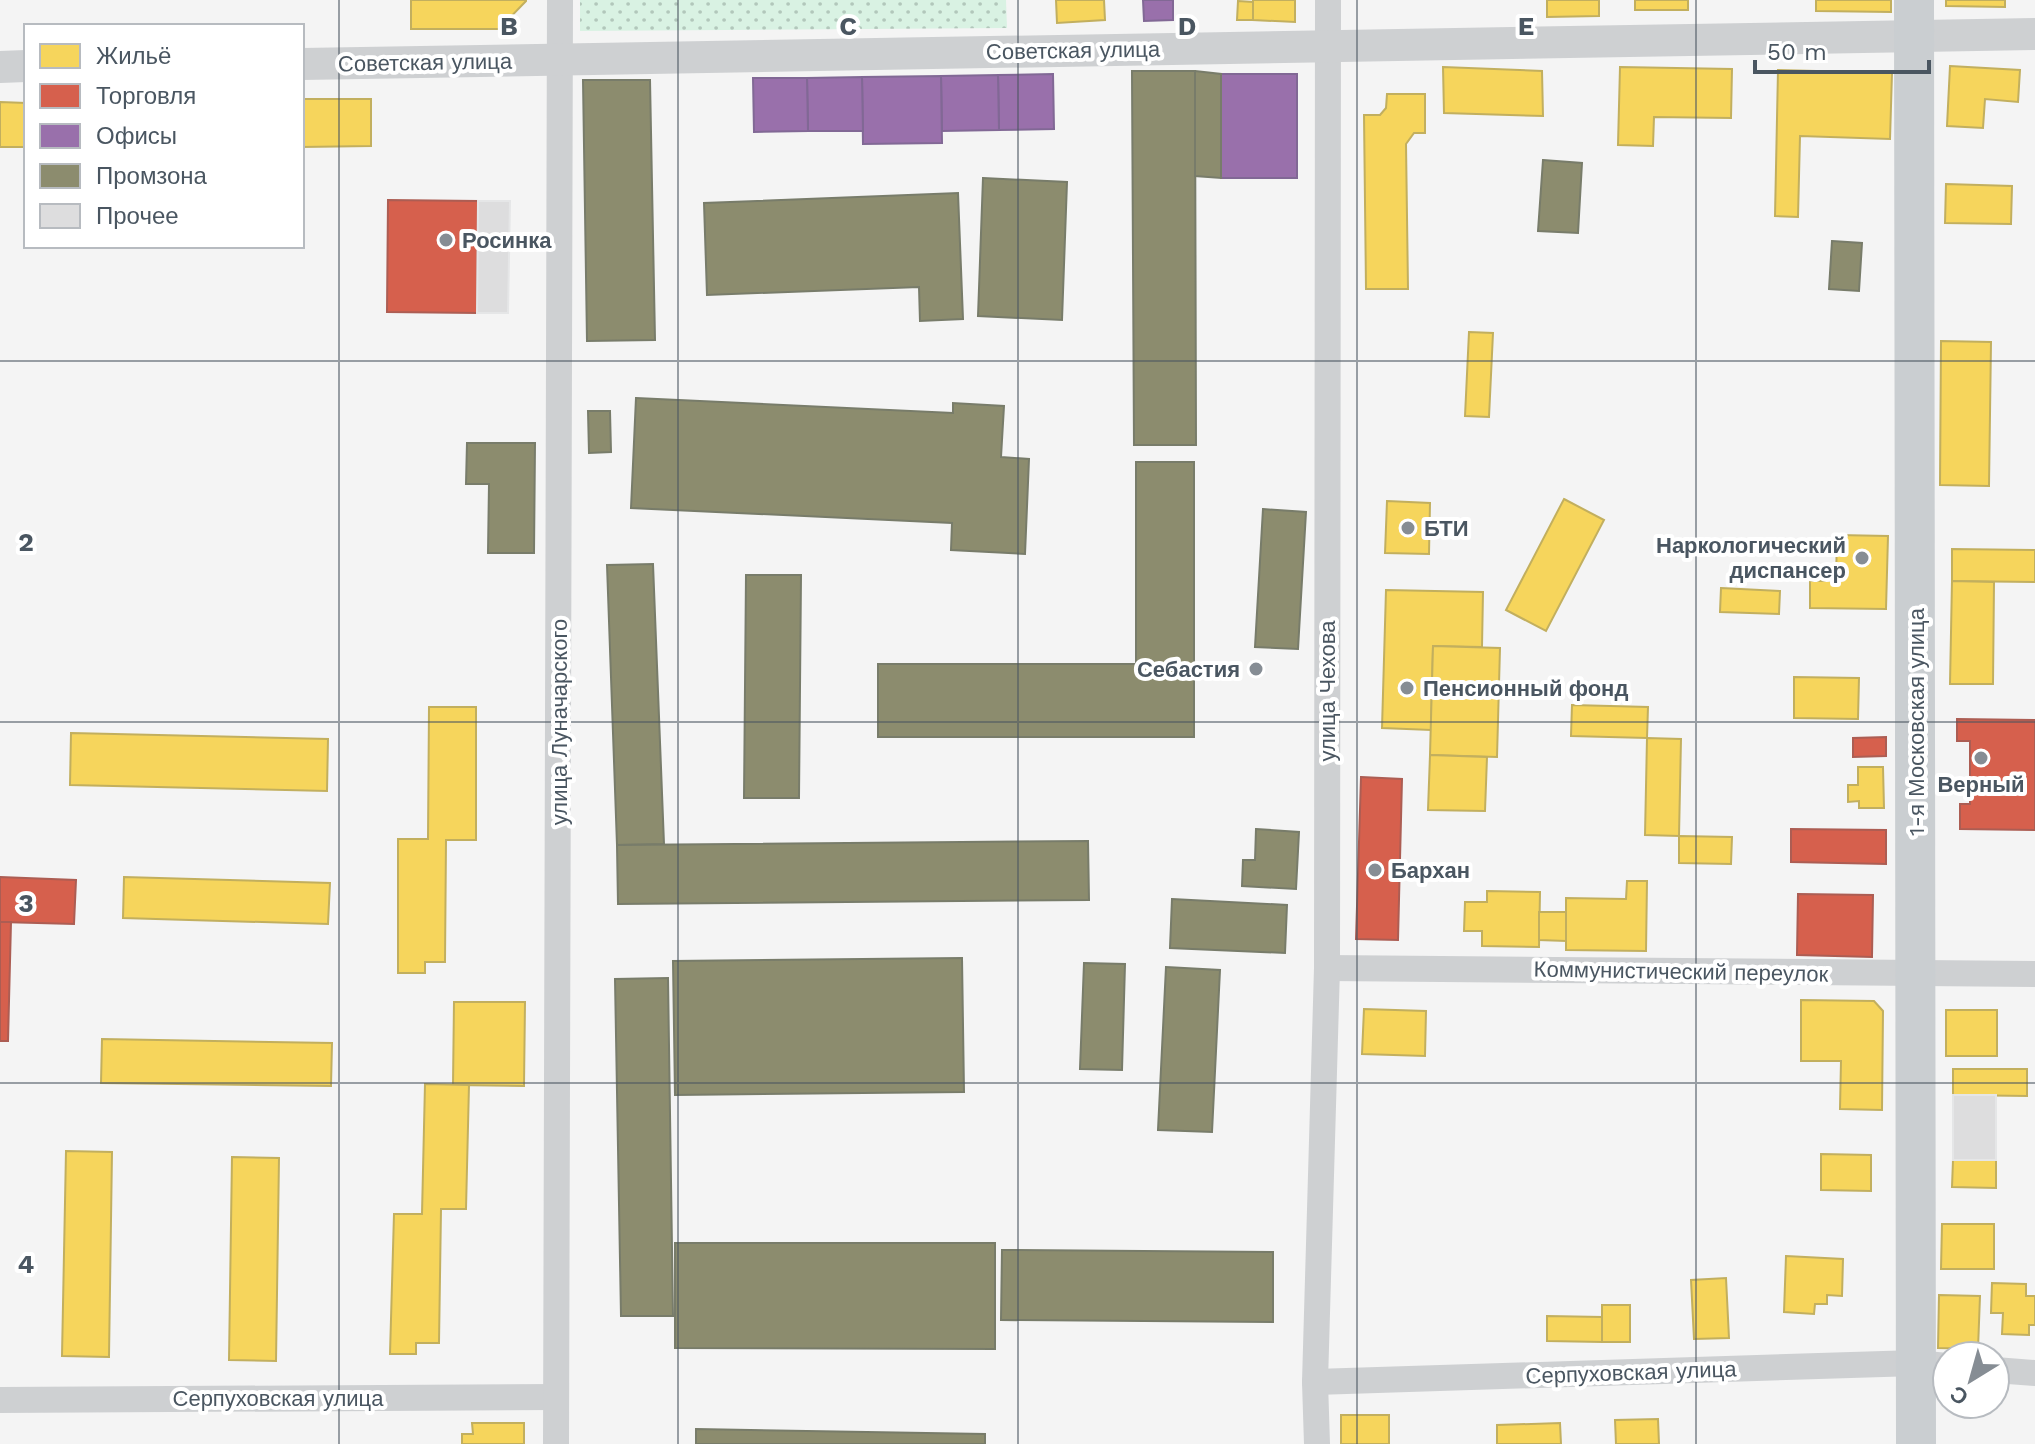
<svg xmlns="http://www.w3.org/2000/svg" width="2035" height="1444" font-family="'Work Sans',sans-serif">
  <defs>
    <pattern id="park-dots" width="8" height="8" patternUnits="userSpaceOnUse" patternTransform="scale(2)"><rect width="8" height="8" fill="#d9f2e3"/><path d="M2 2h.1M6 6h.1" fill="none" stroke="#b2c7bb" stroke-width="1.8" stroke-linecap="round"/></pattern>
  </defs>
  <rect width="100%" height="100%" fill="#f4f4f4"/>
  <polygon fill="url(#park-dots)" points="580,0 1006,0 1007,28 580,31"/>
  <g fill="#f6d55c" stroke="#c2af5e" stroke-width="2">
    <polygon points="411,0 526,0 526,1 499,29 411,29"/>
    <polygon points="1056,0 1104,0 1105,20 1057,23"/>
    <polygon points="1253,0 1295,0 1295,22 1253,20"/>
    <polygon points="1547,0 1599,0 1599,16 1547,17"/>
    <rect x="1635" y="0" width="53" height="10"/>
    <polygon points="1816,0 1891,0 1891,12 1816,11"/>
    <polygon points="1946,0 2005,0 2005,7 1946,6"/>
    <polygon points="1238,1 1253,2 1253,20 1237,20"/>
    <polygon points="1950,66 2020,70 2018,102 1985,99 1983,128 1947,126"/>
    <polygon points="1443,67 1542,71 1543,116 1444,113"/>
    <polygon points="1620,67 1732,69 1731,118 1654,117 1653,146 1618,145"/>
    <polygon points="1778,70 1892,73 1890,139 1800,136 1798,217 1775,216"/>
    <polygon points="1387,94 1425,94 1425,133 1414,133 1406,144 1408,289 1366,289 1364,115 1380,115 1386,108"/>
    <polygon points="302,99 371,99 371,146 302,147"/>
    <polygon points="0,102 26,103 26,147 0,147"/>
    <polygon points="1946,184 2012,186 2011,224 1945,223"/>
    <polygon points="1469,332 1493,333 1489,417 1465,416"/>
    <polygon points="1941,341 1991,342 1989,486 1940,485"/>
    <polygon points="1564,499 1604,520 1546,631 1506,610"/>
    <polygon points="1387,501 1430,503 1429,554 1385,553"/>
    <polygon points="1837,535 1888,536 1886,609 1810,608 1810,581 1836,581"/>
    <polygon points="1952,549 2035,550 2035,582 1952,581"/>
    <polygon points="1952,581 1994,582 1993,684 1950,684"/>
    <polygon points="1721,588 1780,591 1779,614 1720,612"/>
    <polygon points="1386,590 1483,592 1482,647 1433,646 1431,730 1382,728"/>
    <polygon points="1433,646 1500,648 1497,757 1430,755"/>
    <polygon points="1794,677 1859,678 1858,719 1794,718"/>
    <polygon points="1572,705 1648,707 1647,738 1571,736"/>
    <polygon points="429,707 476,707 476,840 446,840 445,962 425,962 425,973 398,973 398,839 428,839"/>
    <polygon points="71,733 328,739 327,791 70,785"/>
    <polygon points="1647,738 1681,739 1679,836 1645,835"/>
    <polygon points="1430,755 1487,757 1485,811 1428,810"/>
    <polygon points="1858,767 1883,767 1884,808 1859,808 1859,801 1848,802 1848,785 1858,785"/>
    <polygon points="1679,836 1732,837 1731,864 1679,863"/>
    <polygon points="124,877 330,883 328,924 123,918"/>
    <polygon points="1627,881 1647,881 1646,951 1566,950 1566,898 1626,899"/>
    <polygon points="1487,891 1540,892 1539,947 1482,946 1482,931 1464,931 1465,902 1487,902"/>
    <polygon points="1539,912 1566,912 1566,941 1539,940"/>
    <polygon points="1801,1000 1874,1001 1883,1011 1882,1110 1840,1109 1841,1061 1801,1061"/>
    <polygon points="454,1002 525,1002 524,1086 453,1085"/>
    <polygon points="1364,1009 1426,1011 1425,1056 1362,1054"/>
    <rect x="1946" y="1010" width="51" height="46"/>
    <polygon points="102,1039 332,1043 331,1086 101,1083"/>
    <polygon points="1953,1069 2027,1069 2027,1096 1953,1095"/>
    <polygon points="425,1084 469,1085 466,1209 441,1209 439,1343 416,1343 416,1354 390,1354 394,1214 422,1214"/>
    <polygon points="66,1151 112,1152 109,1357 62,1356"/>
    <polygon points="1821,1154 1871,1155 1871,1191 1821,1190"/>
    <polygon points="232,1157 279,1158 276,1361 229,1360"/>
    <polygon points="1953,1160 1996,1160 1996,1188 1952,1187"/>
    <polygon points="1942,1224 1994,1224 1994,1269 1941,1269"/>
    <polygon points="1786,1256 1843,1259 1842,1296 1827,1295 1827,1304 1815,1304 1814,1314 1784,1312"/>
    <polygon points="1726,1278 1729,1338 1694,1339 1691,1280"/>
    <polygon points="1992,1283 2026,1284 2026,1296 2035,1296 2035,1325 2029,1325 2029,1335 2002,1334 2003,1313 1991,1313"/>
    <polygon points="1939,1295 1980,1296 1978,1349 1938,1348"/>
    <rect x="1602" y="1305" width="28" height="37"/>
    <polygon points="1547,1316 1602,1317 1602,1342 1547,1341"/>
    <rect x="1341" y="1415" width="48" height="29"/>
    <polygon points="1658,1419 1659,1444 1616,1444 1615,1420"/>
    <polygon points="472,1423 524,1423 524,1444 462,1444 462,1434 473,1434"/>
    <polygon points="1560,1423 1561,1444 1497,1444 1497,1425"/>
  </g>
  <g fill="#d6604d" stroke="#ac5d53" stroke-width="2">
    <polygon points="388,200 478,201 477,313 387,312"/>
    <polygon points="1957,719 2035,720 2035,830 1960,829 1960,804 1970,804 1970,741 1957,741"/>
    <polygon points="1886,737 1886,756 1853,757 1853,738"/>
    <polygon points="1361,777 1402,779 1398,940 1356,939"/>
    <polygon points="1791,829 1886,830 1886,864 1791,862"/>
    <polygon points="0,877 76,880 74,924 0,922"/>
    <polygon points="1798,894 1873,895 1872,957 1797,955"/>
    <polygon points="0,922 11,922 8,1041 0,1041"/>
  </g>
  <g fill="#9970ab" stroke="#816895" stroke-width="2">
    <polygon points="1143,0 1173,0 1173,20 1144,21"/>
    <polygon points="1053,74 1054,129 999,130 998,75"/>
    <rect x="1221" y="74" width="76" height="104"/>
    <polygon points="998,75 999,130 942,131 941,76"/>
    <polygon points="941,76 942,143 863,144 862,77"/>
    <polygon points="862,77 863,131 808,131 807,78"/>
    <polygon points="753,78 807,78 808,131 754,132"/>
  </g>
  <g fill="#8c8c6e" stroke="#787c6a" stroke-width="2">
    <polygon points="1132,71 1195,71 1196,445 1134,445"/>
    <polygon points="1195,71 1221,74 1221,178 1195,176"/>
    <polygon points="583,80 650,80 655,340 587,341"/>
    <polygon points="1543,160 1582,163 1578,233 1538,231"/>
    <polygon points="983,178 1067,182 1062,320 978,316"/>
    <polygon points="958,193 963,319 920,321 919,287 707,295 704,203"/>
    <polygon points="1832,241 1862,243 1859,291 1829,289"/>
    <polygon points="636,398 953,413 953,403 1004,406 1001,457 1029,459 1025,554 951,550 952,523 631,508"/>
    <polygon points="588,411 610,411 611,452 589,453"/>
    <polygon points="467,443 535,443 534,553 488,553 489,484 466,484"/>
    <polygon points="1136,462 1194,462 1194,737 878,737 878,664 1136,664"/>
    <polygon points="1263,509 1306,512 1298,649 1255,647"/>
    <polygon points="653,564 664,844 617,845 607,565"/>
    <polygon points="746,575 801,575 799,798 744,798"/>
    <polygon points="1256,829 1299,832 1296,889 1242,886 1243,860 1255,860"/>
    <polygon points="1088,841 1089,900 618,904 617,845"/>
    <polygon points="1172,899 1287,905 1285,953 1170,948"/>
    <polygon points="962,958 964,1092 675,1095 673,961"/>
    <polygon points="1084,963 1125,964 1122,1070 1080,1069"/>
    <polygon points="1166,967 1220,970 1212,1132 1158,1130"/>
    <polygon points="668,978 673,1316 621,1316 615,979"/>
    <polygon points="675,1243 995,1243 995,1349 675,1348"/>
    <polygon points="1002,1250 1273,1252 1273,1322 1001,1320"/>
    <polygon points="696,1429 985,1434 985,1444 696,1444"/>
  </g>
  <g fill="#ddddde" stroke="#e5e6e7" stroke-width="2">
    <polygon points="478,201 510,201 508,313 477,313"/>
    <rect x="1953" y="1095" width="43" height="65"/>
  </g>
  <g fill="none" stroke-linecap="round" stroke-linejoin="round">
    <g stroke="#ced0d2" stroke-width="26">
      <polyline points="1327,968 2035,974"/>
      <polyline points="1995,1370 2035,1373"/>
      <polyline points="1315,1382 1916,1363 1947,1366"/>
      <polyline points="0,1400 556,1397"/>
      <polyline points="556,1444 560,0"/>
      <polyline points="1317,1444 1315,1382 1327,968 1328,0"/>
    </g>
    <g stroke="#ced0d2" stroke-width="32">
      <polyline points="302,64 2035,34"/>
      <polyline points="0,67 26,66"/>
    </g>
    <polyline stroke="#caced1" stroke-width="40" points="1914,0 1916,1444"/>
  </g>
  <path fill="none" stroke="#4a5661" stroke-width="2" stroke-opacity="0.55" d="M339,0V1444M678,0V1444M1018,0V1444M1357,0V1444M1696,0V1444M0,361H2035M0,722H2035M0,1083H2035"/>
  <g fill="#868d94" stroke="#fff" stroke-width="3">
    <circle cx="446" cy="240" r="8"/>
    <circle cx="1408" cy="528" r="8"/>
    <circle cx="1862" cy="558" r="8"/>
    <circle cx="1256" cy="669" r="8"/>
    <circle cx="1407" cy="688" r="8"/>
    <circle cx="1981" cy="758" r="8"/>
    <circle cx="1375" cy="870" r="8"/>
  </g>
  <g text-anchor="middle" stroke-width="8" stroke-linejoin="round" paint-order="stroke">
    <g font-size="22" fill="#4a5661" stroke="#fff">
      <text transform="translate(1073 50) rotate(-1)" y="8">Советская улица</text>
      <text transform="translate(425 62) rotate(-1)" y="8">Советская улица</text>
      <text transform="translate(1327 691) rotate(-90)" y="8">улица Чехова</text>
      <text transform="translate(559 722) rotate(-90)" y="8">улица Луначарского</text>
      <text transform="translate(1916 722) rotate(-90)" y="8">1-я Московская улица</text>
      <text transform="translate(1681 971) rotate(1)" y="8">Коммунистический переулок</text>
      <text transform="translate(1631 1372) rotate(-2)" y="8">Серпуховская улица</text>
      <text x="278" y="1406">Серпуховская улица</text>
    </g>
    <g font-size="22" font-weight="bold" fill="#4a5661" stroke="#fff" text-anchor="start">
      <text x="462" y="248">Росинка</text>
      <text x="1424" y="536">БТИ</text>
      <text x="1846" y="553" text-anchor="end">Наркологический<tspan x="1846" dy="25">диспансер</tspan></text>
      <text x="1240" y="677" text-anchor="end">Себастия</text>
      <text x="1423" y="696">Пенсионный фонд</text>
      <text x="1981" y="792" text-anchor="middle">Верный</text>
      <text x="1391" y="878">Бархан</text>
    </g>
  </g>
  <g font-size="26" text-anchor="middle" font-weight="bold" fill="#4a5661" stroke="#fff" stroke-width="8" stroke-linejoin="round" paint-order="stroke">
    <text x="509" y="35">B</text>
    <text x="848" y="35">C</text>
    <text x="1187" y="35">D</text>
    <text x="1526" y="35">E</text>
    <text x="26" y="551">2</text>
    <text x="26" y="912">3</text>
    <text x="26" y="1273">4</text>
  </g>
  <rect x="24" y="24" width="280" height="224" fill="#ffffff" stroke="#b7bbc0" stroke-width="2"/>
  <rect x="40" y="44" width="40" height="24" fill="#f6d55c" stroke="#b7bbc0" stroke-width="2"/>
  <text x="96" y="64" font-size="24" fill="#4a5661">Жильё</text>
  <rect x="40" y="84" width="40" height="24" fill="#d6604d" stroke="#b7bbc0" stroke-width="2"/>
  <text x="96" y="104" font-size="24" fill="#4a5661">Торговля</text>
  <rect x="40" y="124" width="40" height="24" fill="#9970ab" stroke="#b7bbc0" stroke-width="2"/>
  <text x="96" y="144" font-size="24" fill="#4a5661">Офисы</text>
  <rect x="40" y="164" width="40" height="24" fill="#8c8c6e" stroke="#b7bbc0" stroke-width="2"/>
  <text x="96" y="184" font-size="24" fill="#4a5661">Промзона</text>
  <rect x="40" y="204" width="40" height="24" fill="#ddddde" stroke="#b7bbc0" stroke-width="2"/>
  <text x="96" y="224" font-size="24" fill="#4a5661">Прочее</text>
  <g transform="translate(1971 1380) rotate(217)"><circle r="38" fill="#ffffff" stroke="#b7bbc0" stroke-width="2"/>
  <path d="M0-6L14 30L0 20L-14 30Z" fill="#868d94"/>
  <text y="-12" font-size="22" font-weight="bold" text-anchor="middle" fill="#4a5661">С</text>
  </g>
  <path d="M1755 60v12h174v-12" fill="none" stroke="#4a5661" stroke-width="4"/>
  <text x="1767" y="60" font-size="24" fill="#4a5661" stroke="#ffffff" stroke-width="6" paint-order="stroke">50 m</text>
</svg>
